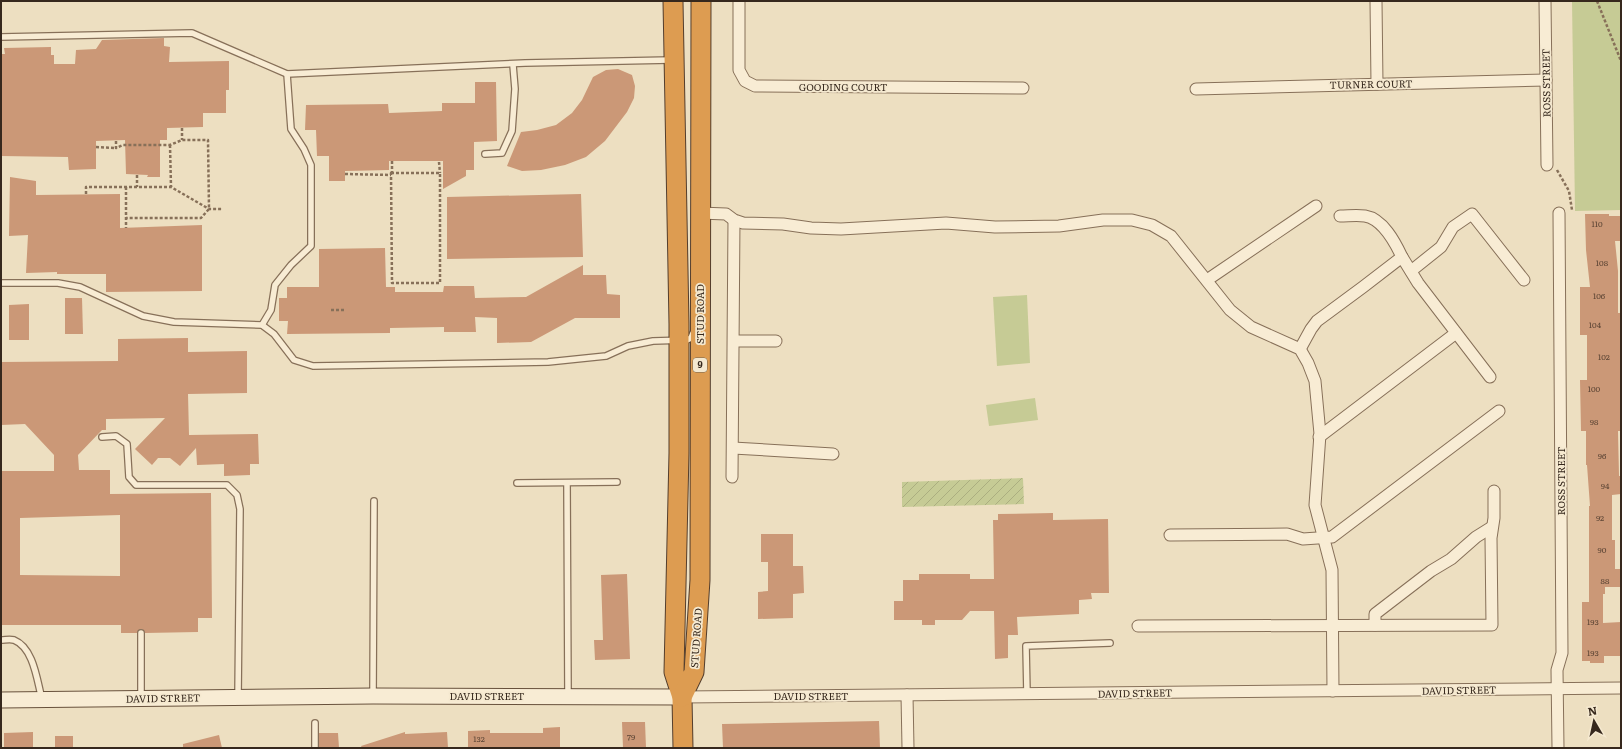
<svg xmlns="http://www.w3.org/2000/svg" width="1622" height="749" font-family="Literata,serif">
  <defs>
    <pattern id="garden-furrows" width="10" height="10" patternUnits="userSpaceOnUse"><rect width="10" height="10" fill="#c6cb95"/><path d="M-1 1l2-2M0 10L10 0M9 11l2-2" fill="none" stroke="#abae80"/></pattern>
  </defs>
  <rect width="100%" height="100%" fill="#eddfc1"/>
  <g fill="#c6cb95">
    <polygon points="1572,1 1621,1 1621,210 1575,211"/>
    <polygon points="1027,295 1030,363 997,366 993,297"/>
    <polygon points="1035,398 1038,420 989,426 986,405"/>
  </g>
  <polygon fill="url(#garden-furrows)" points="1023,478 1024,504 902,507 902,482"/>
  <g fill="#cb9877" fill-rule="evenodd">
    <polygon points="164,38 164,46 170,47 169,62 229,61 229,90 226,90 226,113 203,113 203,127 167,128 167,140 160,140 160,177 147,177 148,175 126,174 125,140 96,141 96,169 69,170 68,157 1,156 1,54 5,54 4,48 51,47 51,55 54,55 54,64 75,64 76,50 96,49 102,40"/>
    <polygon points="618,69 632,75 635,86 634,98 627,112 605,141 586,157 565,165 541,170 522,171 507,166 521,132 537,130 556,125 572,113 582,100 593,77 606,70"/>
    <polygon points="475,82 496,82 497,141 474,142 474,170 466,170 466,176 443,189 443,161 389,161 389,170 345,171 345,181 329,181 329,156 317,156 316,130 305,130 306,105 388,104 389,113 442,111 442,103 475,103"/>
    <polygon points="10,177 36,181 36,195 120,194 120,228 202,225 202,291 106,292 106,274 57,274 57,272 26,273 28,235 9,236"/>
    <polygon points="581,194 583,257 447,259 447,197"/>
    <polygon points="1585,214 1609,214 1609,216 1621,216 1621,241 1615,241 1618,271 1618,313 1621,313 1621,431 1618,431 1619,476 1621,476 1621,494 1612,495 1612,540 1615,540 1615,569 1621,569 1621,587 1605,587 1605,594 1603,594 1603,623 1621,622 1621,656 1604,656 1604,663 1590,663 1590,661 1582,661 1582,602 1589,602 1589,506 1590,506 1587,465 1586,465 1586,431 1581,431 1580,380 1587,380 1587,335 1580,335 1580,287 1590,287 1586,250"/>
    <polygon points="385,248 386,287 395,287 395,292 443,292 444,286 474,286 475,298 526,297 583,265 583,275 606,275 607,294 620,295 620,318 575,318 531,342 497,343 497,318 475,317 476,332 444,332 444,327 390,328 390,333 287,334 288,321 279,321 279,298 287,298 287,287 319,287 319,249"/>
    <polygon points="65,298 82,298 83,334 65,334"/>
    <polygon points="29,304 29,340 9,340 9,305"/>
    <path d="M188,338V352L247,351V393L188,394L189,435L258,434L259,464H250V475L224,476V464L197,465L196,448L180,466L170,458H158L152,465L135,449L165,418L106,419V430H102L78,455L79,470H110V494L211,493L212,618H198V632L145,633L143,630L141,629L137,633H121V625H1V471H54V455L25,424L1,425V362L118,361V339ZM120,515V576L20,575V518Z"/>
    <polygon points="1053,513 1053,520 1108,519 1109,593 1091,593 1092,599 1079,600 1079,614 1017,617 1018,635 1008,635 1008,658 995,659 994,611 970,611 962,620 935,620 935,625 922,625 922,620 894,620 894,601 903,601 903,580 919,580 919,574 970,574 970,579 994,579 993,520 998,520 998,514"/>
    <polygon points="761,534 793,534 793,566 803,566 804,593 793,594 793,618 758,619 758,592 768,591 768,562 761,562"/>
    <polygon points="627,574 630,659 595,660 594,640 603,640 601,575"/>
    <polygon points="879,721 880,748 723,748 722,724"/>
    <polygon points="622,722 645,722 646,748 623,748"/>
    <polygon points="560,727 560,748 468,748 468,731 490,730 490,733 543,733 543,728"/>
    <polygon points="33,732 33,748 4,748 4,733"/>
    <polygon points="405,732 405,734 447,732 448,748 362,748 361,746"/>
    <polygon points="319,733 338,733 339,748 319,748"/>
    <polygon points="219,735 222,748 183,748 183,744"/>
    <rect x="55" y="736" width="18" height="12"/>
  </g>
  <g fill="none" stroke-linecap="round" stroke-linejoin="round">
    <g stroke="#877059" stroke-width="8">
      <g id="lane">
        <polyline points="1,37 192,33 287,74 525,63 671,60"/>
        <polyline points="485,154 502,153 512,131 515,89 513,65"/>
        <polyline points="1,283 58,283 80,287 143,316 174,322 262,325 274,334 294,360 313,366 548,362 606,356 628,346 653,341 687,340 691,338 693,333"/>
        <polyline points="262,325 271,310 275,285 291,265 311,246 311,165 304,149 291,129 287,74"/>
        <polyline points="102,437 116,436 127,444 129,477 136,485 227,485 237,495 240,509 238,696"/>
        <polyline points="517,483 617,482"/>
        <polyline points="567,483 568,696"/>
        <polyline points="141,633 141,698"/>
        <path d="M1,640C5,640 10,639 14,640C34,648 37,681 42,699"/>
        <polyline points="1027,694 1026,646 1110,643"/>
        <polyline points="373,696 374,501"/>
        <polyline points="315,723 315,748"/>
      </g>
    </g>
    <g stroke="#877059" stroke-width="13">
      <g id="street">
        <polyline points="739,1 739,70 745,81 755,86 1023,88"/>
        <polyline points="1376,1 1377,84"/>
        <polyline points="1545,1 1547,165"/>
        <polyline points="1196,89 1546,80"/>
        <polyline points="700,213 726,214 734,220 743,223 783,224 811,228 841,229 946,223 995,227 1059,226 1103,220 1132,220 1152,225 1171,236 1230,310 1251,327 1300,349 1308,363 1315,381 1320,434 1315,505 1332,570 1333,691"/>
        <path d="M1340,216C1348,216 1357,215 1365,216C1383,219 1395,242 1402,257"/>
        <polyline points="1411,271 1441,247 1453,227 1472,214 1524,280"/>
        <polyline points="1207,280 1316,206"/>
        <polyline points="734,341 776,341"/>
        <polyline points="1300,349 1311,329 1317,321 1363,287 1402,257 1418,283 1490,377"/>
        <polyline points="1319,437 1456,333"/>
        <polyline points="733,448 833,454"/>
        <polyline points="732,477 734,220"/>
        <polyline points="1170,535 1287,534 1303,539 1332,537 1499,411"/>
        <polyline points="1375,625 1375,614 1431,571 1451,559 1476,537 1492,527"/>
        <polyline points="1138,626 1492,625 1491,538 1494,518 1494,491"/>
        <polyline points="907,695 908,748"/>
        <polyline points="682,697 1621,688"/>
        <polyline points="1558,748 1557,670 1562,653 1559,213"/>
      </g>
    </g>
    <g stroke="#68513c" stroke-width="17">
      <polyline id="secondary" points="1,700 373,696 682,697"/>
    </g>
    <g stroke="#543e2d" stroke-width="21">
      <g id="highway">
        <polyline points="673,1 679,324 679,453 674,672 682,697 683,748"/>
        <polyline points="682,697 694,672 700,580 701,1"/>
      </g>
    </g>
    <g stroke="#877059" stroke-width="2.5" stroke-dasharray="3 2" stroke-linecap="butt">
      <polyline points="1597,1 1621,61"/>
      <polyline points="182,128 182,140"/>
      <polyline points="116,141 116,148 123,145 170,145 182,140 208,140 209,209 201,218 126,218"/>
      <polyline points="170,145 171,187"/>
      <polyline points="96,147 116,148"/>
      <polyline points="392,161 392,173"/>
      <polyline points="439,162 440,173"/>
      <polyline points="1557,170 1569,191 1572,210"/>
      <polygon points="391,173 440,173 440,283 392,283"/>
      <polyline points="345,174 391,175"/>
      <polyline points="137,175 137,187"/>
      <polyline points="126,187 126,228"/>
      <polyline points="86,194 86,187 171,187 209,209 222,209"/>
      <polyline points="331,310 344,310"/>
    </g>
    <use href="#lane" stroke="#f8ecd4" stroke-width="5.5"/>
    <use href="#street" stroke="#f8ecd4" stroke-width="11"/>
    <use href="#secondary" stroke="#f8ecd4" stroke-width="15"/>
    <use href="#highway" stroke="#dd9c51" stroke-width="19"/>
  </g>
  <g text-anchor="middle" stroke-width="3.5" stroke-linejoin="round" paint-order="stroke">
    <g font-size="8" fill="#5b4434">
      <text x="1597" y="227">110</text>
      <text x="1602" y="266">108</text>
      <text x="1599" y="299">106</text>
      <text x="1595" y="328">104</text>
      <text x="1604" y="360">102</text>
      <text x="1594" y="392">100</text>
      <text x="1594" y="425">98</text>
      <text x="1602" y="459">96</text>
      <text x="1605" y="489">94</text>
      <text x="1600" y="521">92</text>
      <text x="1602" y="553">90</text>
      <text x="1605" y="584">88</text>
      <text x="1593" y="625">193</text>
      <text x="1593" y="656">193</text>
      <text x="631" y="740">79</text>
      <text x="479" y="742">132</text>
    </g>
    <rect fill="#f5e9d0" stroke="#6f6253" stroke-width="1" x="693" y="358" width="14" height="14" rx="3"/>
    <g font-size="9" font-weight="bold" fill="#36281d">
      <text x="700" y="368">9</text>
    </g>
    <g font-size="10" fill="#36281d" stroke="#f5e9d0">
      <text transform="translate(1546 83) rotate(-91)" y="4">ROSS STREET</text>
      <text transform="translate(1371 84) rotate(-1)" y="4">TURNER COURT</text>
      <text x="843" y="91">GOODING COURT</text>
      <text transform="translate(700 314) rotate(-90)" y="4">STUD ROAD</text>
      <text transform="translate(1561 481) rotate(-90)" y="4">ROSS STREET</text>
      <text transform="translate(696 638) rotate(-86)" y="4">STUD ROAD</text>
      <text transform="translate(1459 690) rotate(-1)" y="4">DAVID STREET</text>
      <text transform="translate(1135 693) rotate(-1)" y="4">DAVID STREET</text>
      <text x="487" y="700">DAVID STREET</text>
      <text x="811" y="700">DAVID STREET</text>
      <text transform="translate(163 698) rotate(-1)" y="4">DAVID STREET</text>
    </g>
  </g>
  <rect width="1622" height="749" fill="none" stroke="#36281d" stroke-width="4"/>
  <g transform="translate(1594 721) rotate(351)" stroke="#f5e9d0" stroke-width="3" paint-order="stroke">
  <path d="M0-3L7 15L0 10L-7 15Z" fill="#36281d"/>
  <text y="-6" font-size="11" font-weight="bold" text-anchor="middle" fill="#36281d">N</text>
  </g>
</svg>
